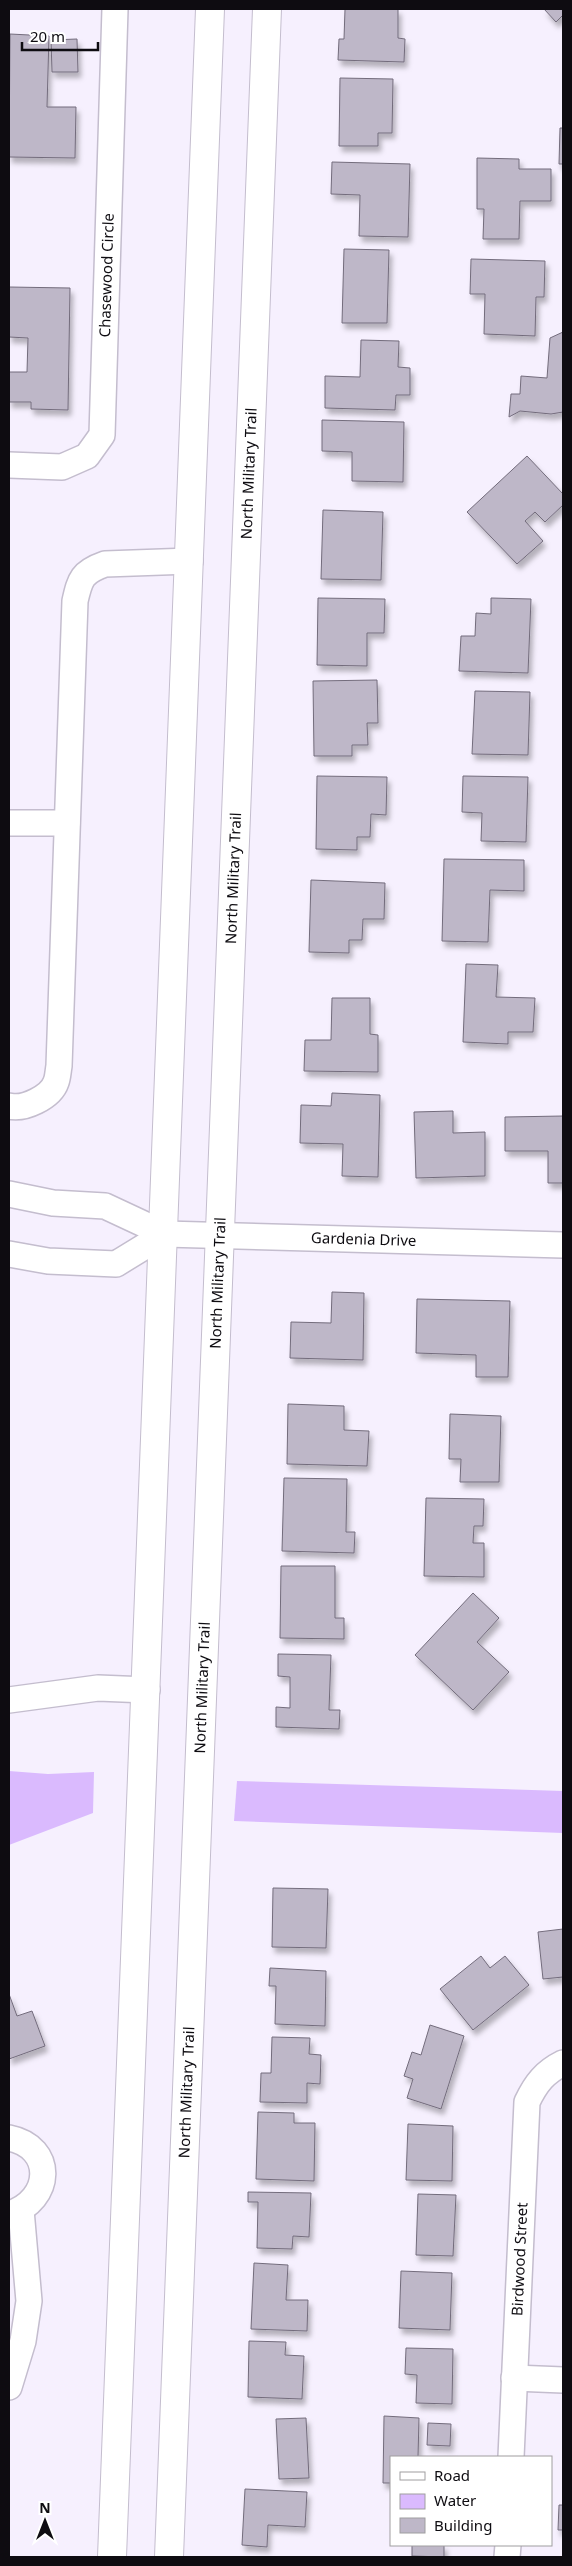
<svg xmlns="http://www.w3.org/2000/svg" width="572" height="2566" font-family="'Noto Sans',sans-serif">
  <defs>
    <filter id="shadow"><feDropShadow dx="3" dy="5.5" stdDeviation="2.5" flood-color="#0004"/></filter>
  </defs>
  <rect width="100%" height="100%" fill="#f6f0fe"/>
  <g fill="#dabafe">
    <polygon points="9,1771 48,1774 94,1772 93,1813 9,1845"/>
    <polygon points="237,1781 563,1791 563,1833 234,1821"/>
  </g>
  <g fill="#beb7c8" stroke="#736c7c" filter="url(#shadow)">
    <polygon points="345,9 398,9 398,38 405,39 404,62 338,60 339,39 344,39"/>
    <polygon points="544,9 563,9 563,15 556,22"/>
    <polygon points="10,34 49,36 47,107 76,107 75,158 9,157"/>
    <polygon points="77,39 78,72 52,72 51,40"/>
    <polygon points="340,78 393,79 392,133 378,133 378,146 339,146"/>
    <polygon points="560,128 563,128 563,164 559,164"/>
    <polygon points="477,158 519,159 519,169 551,169 551,201 520,201 519,239 483,239 484,209 477,209"/>
    <polygon points="332,162 410,164 408,237 359,236 360,195 331,194"/>
    <polygon points="344,249 389,250 387,323 342,323"/>
    <polygon points="471,259 545,261 544,297 536,297 535,336 484,334 485,294 470,294"/>
    <polygon points="9,287 70,288 68,410 31,409 31,402 9,402 9,372 27,372 28,338 9,337"/>
    <polygon points="563,332 563,412 551,414 520,411 509,417 511,394 520,394 521,376 547,378 550,338"/>
    <polygon points="361,340 399,341 398,367 410,368 410,395 396,395 395,410 325,408 325,376 360,377"/>
    <polygon points="322,420 404,422 403,482 352,481 352,452 322,451"/>
    <polygon points="527,456 563,494 563,505 545,522 535,512 525,521 543,541 517,564 467,512"/>
    <polygon points="323,510 383,512 381,580 321,579"/>
    <polygon points="318,598 385,599 384,633 367,633 367,666 317,665"/>
    <polygon points="491,598 531,599 528,673 459,671 461,636 475,636 476,613 491,614"/>
    <polygon points="377,680 378,723 367,723 368,745 352,745 352,756 314,756 313,681"/>
    <polygon points="475,691 530,692 528,755 472,754"/>
    <polygon points="317,776 387,777 386,815 371,814 370,837 357,837 357,850 316,849"/>
    <polygon points="463,776 528,777 526,842 481,841 482,813 462,812"/>
    <polygon points="444,859 524,860 524,891 490,890 488,942 442,941"/>
    <polygon points="311,880 385,883 384,919 363,919 362,940 349,940 349,953 309,952"/>
    <polygon points="466,964 498,965 496,997 535,998 533,1032 508,1032 508,1044 463,1042"/>
    <polygon points="332,998 370,998 370,1034 378,1035 378,1072 304,1071 305,1040 331,1040"/>
    <polygon points="332,1093 380,1095 378,1177 342,1176 343,1144 300,1143 301,1105 331,1106"/>
    <polygon points="453,1111 453,1133 485,1132 485,1176 416,1178 414,1112"/>
    <polygon points="563,1116 563,1183 548,1183 548,1151 505,1151 505,1117"/>
    <polygon points="332,1292 364,1293 363,1360 290,1358 291,1322 331,1323"/>
    <polygon points="417,1299 510,1301 508,1377 476,1377 476,1355 416,1353"/>
    <polygon points="288,1404 344,1406 344,1430 369,1431 367,1466 287,1464"/>
    <polygon points="450,1414 501,1416 499,1482 460,1482 461,1459 449,1459"/>
    <polygon points="284,1478 347,1479 346,1532 355,1532 354,1553 282,1551"/>
    <polygon points="426,1498 484,1499 483,1526 474,1526 473,1543 484,1543 484,1577 424,1576"/>
    <polygon points="281,1566 335,1566 335,1618 344,1618 344,1639 280,1638"/>
    <polygon points="473,1593 499,1618 477,1642 509,1672 473,1710 415,1655"/>
    <polygon points="278,1654 331,1655 329,1710 340,1710 339,1729 276,1727 276,1707 290,1708 290,1677 278,1676"/>
    <polygon points="273,1888 328,1889 326,1948 272,1947"/>
    <polygon points="563,1929 563,1977 543,1979 538,1932"/>
    <polygon points="481,1956 490,1968 505,1956 529,1985 473,2030 440,1989"/>
    <polygon points="270,1968 326,1971 325,2026 275,2024 276,1986 269,1986"/>
    <polygon points="9,1994 17,2016 32,2011 45,2046 9,2059"/>
    <polygon points="430,2025 464,2036 441,2109 407,2098 413,2079 404,2076 412,2052 421,2055"/>
    <polygon points="272,2037 310,2038 309,2054 321,2055 320,2084 307,2083 307,2103 260,2102 261,2073 271,2073"/>
    <polygon points="258,2112 294,2113 294,2123 315,2123 314,2181 256,2179"/>
    <polygon points="408,2124 453,2126 452,2181 406,2180"/>
    <polygon points="248,2192 311,2193 309,2237 293,2236 292,2249 257,2248 258,2202 248,2202"/>
    <polygon points="418,2194 456,2195 453,2256 416,2255"/>
    <polygon points="254,2263 288,2265 286,2300 308,2300 307,2331 251,2329"/>
    <polygon points="401,2271 452,2273 450,2330 399,2328"/>
    <polygon points="249,2341 286,2342 285,2355 304,2356 302,2399 248,2397"/>
    <polygon points="406,2348 453,2349 452,2404 416,2403 417,2375 405,2374"/>
    <polygon points="384,2416 419,2418 418,2457 391,2457 391,2483 383,2483"/>
    <polygon points="306,2418 309,2478 279,2479 276,2419"/>
    <polygon points="428,2423 451,2424 450,2446 427,2445"/>
    <polygon points="245,2489 307,2492 305,2527 268,2525 267,2547 242,2545"/>
    <polygon points="559,2505 563,2505 563,2530 558,2530"/>
    <polygon points="412,2545 444,2545 444,2557 412,2556"/>
  </g>
  <g fill="none" stroke-linecap="round" stroke-linejoin="round">
    <g stroke="#c4bdce" stroke-width="28">
      <g id="minor">
        <path id="s1" d="M9,465L62,467L87,456L102,435L115,9"/>
        <polyline points="9,823 67,823"/>
        <path d="M9,1106C24,1110 51,1097 56,1082C58,1077 58,1071 59,1066L75,601C80,579 82,572 105,564L190,561"/>
        <path id="s2" d="M9,1194L53,1203L105,1206L165,1234L563,1245"/>
        <polyline points="9,1254 48,1261 116,1264 165,1234"/>
        <polyline points="9,1700 98,1688 147,1690"/>
        <path d="M9,2138C55,2147 53,2200 9,2214"/>
        <polyline points="514,2378 563,2380"/>
        <polyline points="9,2387 23,2341 29,2301 21,2210"/>
        <path id="s3" d="M511,2457L527,2102C536,2083 545,2072 563,2063"/>
        <polyline points="507,2557 508,2545"/>
      </g>
    </g>
    <g stroke="#c4bdce" stroke-width="30">
      <g id="major">
        <polyline points="112,2557 210,9"/>
        <path id="s4" d="M169,2557L267,9"/>
      </g>
    </g>
    <use href="#minor" stroke="#fff" stroke-width="25"/>
    <use href="#major" stroke="#fff" stroke-width="28"/>
  </g>
  <g text-anchor="middle" stroke-width="4" stroke-linejoin="round" paint-order="stroke">
    <g font-size="15" fill="#0e0c11" stroke="#fff">
      <text dy="5" stroke="none"><textPath href="#s1" startOffset="266">Chasewood Circle</textPath></text>
      <text dy="5" stroke="none"><textPath href="#s4" startOffset="2085">North Military Trail</textPath></text>
      <text dy="5" stroke="none"><textPath href="#s4" startOffset="1680">North Military Trail</textPath></text>
      <text dy="5" stroke="none"><textPath href="#s2" startOffset="362">Gardenia Drive</textPath></text>
      <text dy="5" stroke="none"><textPath href="#s4" startOffset="1275">North Military Trail</textPath></text>
      <text dy="5" stroke="none"><textPath href="#s4" startOffset="870">North Military Trail</textPath></text>
      <text dy="5" stroke="none"><textPath href="#s4" startOffset="465">North Military Trail</textPath></text>
      <text dy="5" stroke="none"><textPath href="#s3" startOffset="198">Birdwood Street</textPath></text>
    </g>
  </g>
  <rect width="572" height="2566" fill="none" stroke="#0e0c11" stroke-width="20"/>
  <rect x="390" y="2456" width="162" height="90" fill="#ffffff" stroke="#9f9ea0"/>
  <rect x="400" y="2472" width="25" height="8" fill="#ffffff" stroke="#9f9ea0"/>
  <text x="434" y="2481" font-size="15" fill="#0e0c11">Road</text>
  <rect x="400" y="2494" width="25" height="15" fill="#dabafe" stroke="#9f9ea0"/>
  <text x="434" y="2506" font-size="15" fill="#0e0c11">Water</text>
  <rect x="400" y="2518" width="25" height="15" fill="#beb7c8" stroke="#9f9ea0"/>
  <text x="434" y="2531" font-size="15" fill="#0e0c11">Building</text>
  <g transform="translate(45 2521)" stroke="#ffffff" stroke-width="4" paint-order="stroke">
  <path d="M0-4L9 19L0 12L-9 19Z" fill="#0e0c11"/>
  <text y="-8" font-size="14" font-weight="bold" text-anchor="middle" fill="#0e0c11">N</text>
  </g>
  <path d="M22 42v8h76v-8" fill="none" stroke="#0e0c11" stroke-width="2.5"/>
  <text x="30" y="42" font-size="15" fill="#0e0c11" stroke="#ffffff" stroke-width="4" paint-order="stroke">20 m</text>
</svg>
